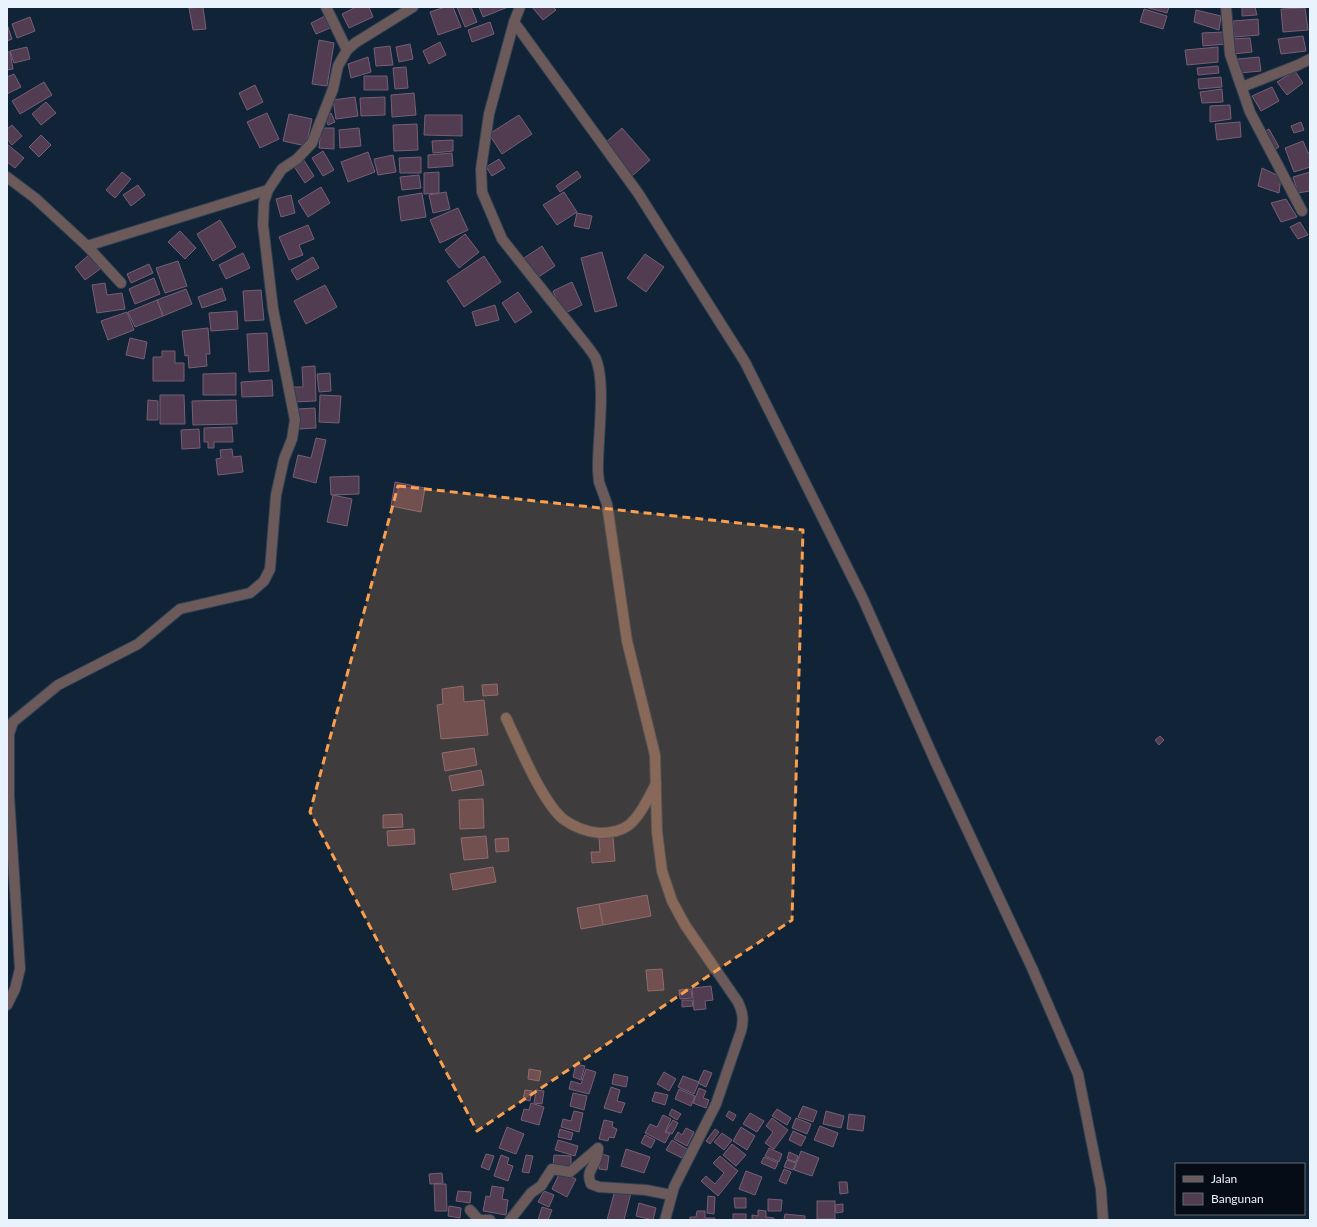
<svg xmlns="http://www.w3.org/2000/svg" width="1317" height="1227" font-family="Lato,sans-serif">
  <rect width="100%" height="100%" fill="#102337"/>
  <g fill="#523c51" stroke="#775f76">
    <polygon points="203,7 206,29 193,30 189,8"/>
    <polygon points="356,7 369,7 373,17 349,28 342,14"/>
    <polygon points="445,7 453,7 461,27 438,35 430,12"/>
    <polygon points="457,7 471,7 477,22 465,27"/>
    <polygon points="479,7 508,7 483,17"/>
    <polygon points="532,7 553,7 556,10 543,20"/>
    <polygon points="1145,7 1169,7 1167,13"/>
    <polygon points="1242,7 1255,7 1257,15 1242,16"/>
    <polygon points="1305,8 1308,30 1283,32 1281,9"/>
    <polygon points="1144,9 1167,16 1163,29 1140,22"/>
    <polygon points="1196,10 1221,16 1219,30 1194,22"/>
    <polygon points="325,16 330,28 316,34 311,23"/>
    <polygon points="30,17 35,31 17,38 12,24"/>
    <polygon points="1258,19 1259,35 1234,37 1233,21"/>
    <polygon points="490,22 494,34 472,42 468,30"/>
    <polygon points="7,24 12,39 7,41"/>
    <polygon points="1224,32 1226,44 1203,46 1202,33"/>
    <polygon points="1303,36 1306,51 1281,54 1278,39"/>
    <polygon points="1250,38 1252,52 1233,54 1232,39"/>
    <polygon points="319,40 334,43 327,86 312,84"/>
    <polygon points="440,42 446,55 429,64 423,51"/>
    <polygon points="410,44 413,59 399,62 396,47"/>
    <polygon points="390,46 393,65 376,66 374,48"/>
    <polygon points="27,47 30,59 14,63 10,51"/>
    <polygon points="1218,47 1218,62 1187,65 1185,50"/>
    <polygon points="7,52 10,52 13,69 7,70"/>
    <polygon points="368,57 371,72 351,78 348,64"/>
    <polygon points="1259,57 1261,71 1239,73 1238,59"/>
    <polygon points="1218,66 1219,73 1198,75 1197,68"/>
    <polygon points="406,67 408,88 395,89 393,68"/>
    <polygon points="1295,71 1303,83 1287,95 1277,82"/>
    <polygon points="14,74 21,87 7,94 7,77"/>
    <polygon points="364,76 387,76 388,90 364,90"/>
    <polygon points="1221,77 1222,87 1199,89 1198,79"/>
    <polygon points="44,82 52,95 20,114 12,101"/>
    <polygon points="255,85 263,102 247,110 239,93"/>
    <polygon points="1272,87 1279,101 1261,111 1252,96"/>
    <polygon points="1222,89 1223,102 1202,103 1200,92"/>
    <polygon points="414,93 416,115 392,117 391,95"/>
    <polygon points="355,97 358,116 336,119 333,100"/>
    <polygon points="385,97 385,115 361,116 360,98"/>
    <polygon points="46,102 56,113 41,125 32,114"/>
    <polygon points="1230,105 1231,119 1210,122 1210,106"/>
    <polygon points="267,113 279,139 260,148 247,122"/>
    <polygon points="331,113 335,122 328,125 325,117"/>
    <polygon points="289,114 312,119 306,146 283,141"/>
    <polygon points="425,115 462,115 462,136 424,135"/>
    <polygon points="519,115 532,134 502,154 489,134"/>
    <polygon points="1240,122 1241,137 1217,140 1215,124"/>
    <polygon points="1301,122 1304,130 1294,133 1291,126"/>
    <polygon points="417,124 418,150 394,151 393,125"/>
    <polygon points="12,125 22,136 12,145 7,139 7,129"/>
    <polygon points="321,128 334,128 334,149 319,148"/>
    <polygon points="359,128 361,146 340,148 339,130"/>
    <polygon points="622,128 650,160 632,176 604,144"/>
    <polygon points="1269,129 1279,147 1274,150 1264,132"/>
    <polygon points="41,135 51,145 39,157 29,147"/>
    <polygon points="453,140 453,151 433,153 432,141"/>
    <polygon points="1303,141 1308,153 1310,153 1310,167 1294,172 1285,148"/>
    <polygon points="7,144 24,158 15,168 7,162"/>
    <polygon points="323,151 334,170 323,176 312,158"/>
    <polygon points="368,152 375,172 348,182 341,162"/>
    <polygon points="452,153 453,166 428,168 428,155"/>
    <polygon points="393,155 396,172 378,175 374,159"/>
    <polygon points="421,157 421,173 400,173 399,158"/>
    <polygon points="303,159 314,176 305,183 293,165"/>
    <polygon points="499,159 505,168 492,176 486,167"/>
    <polygon points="1262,168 1281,177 1279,193 1258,186"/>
    <polygon points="577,171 581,177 560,192 556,186"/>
    <polygon points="122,172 131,179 115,198 106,190"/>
    <polygon points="439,172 439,193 424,194 424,173"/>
    <polygon points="1310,172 1310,191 1298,193 1293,177"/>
    <polygon points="419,175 421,188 402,190 400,177"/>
    <polygon points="138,185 145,195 131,206 123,195"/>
    <polygon points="321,187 330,203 308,217 298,201"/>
    <polygon points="446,192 450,209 433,213 429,195"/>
    <polygon points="564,192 577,212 557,225 543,205"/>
    <polygon points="422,193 426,217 401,221 398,197"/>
    <polygon points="291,195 295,213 281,217 276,199"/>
    <polygon points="1286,199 1297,217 1281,222 1271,203"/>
    <polygon points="458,208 468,230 440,243 430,220"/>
    <polygon points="577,213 592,216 589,229 574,226"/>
    <polygon points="220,220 236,247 213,261 197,234"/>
    <polygon points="1300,222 1308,235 1298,239 1290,227"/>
    <polygon points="308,225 314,239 299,245 303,255 289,260 279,237"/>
    <polygon points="180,231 196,248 185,259 168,242"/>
    <polygon points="465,234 479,252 459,268 445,250"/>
    <polygon points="542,246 555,266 537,278 524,258"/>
    <polygon points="602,252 617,306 595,312 581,258"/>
    <polygon points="243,253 250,268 226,279 219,265"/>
    <polygon points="645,254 664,267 646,292 627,278"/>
    <polygon points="89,255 100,269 85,280 75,267"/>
    <polygon points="484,256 501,282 464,307 447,281"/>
    <polygon points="313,257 319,268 297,280 291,270"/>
    <polygon points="178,261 187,286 165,293 156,268"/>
    <polygon points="149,264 153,273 131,283 127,274"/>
    <polygon points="154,278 160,294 135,304 129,289"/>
    <polygon points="572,282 582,305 563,314 553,291"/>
    <polygon points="105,283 107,295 122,293 125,309 97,313 92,285"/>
    <polygon points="325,285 337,307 306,324 294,301"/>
    <polygon points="222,288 226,300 202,308 198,297"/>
    <polygon points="186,289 192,304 163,316 157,300"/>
    <polygon points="261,290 264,320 245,321 243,291"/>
    <polygon points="518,292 532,312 515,323 502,303"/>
    <polygon points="157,300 163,316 135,327 128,312"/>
    <polygon points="495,305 499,320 476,326 472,312"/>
    <polygon points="237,311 238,329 211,331 209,313"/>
    <polygon points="127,312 134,330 108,340 101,321"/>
    <polygon points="208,328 210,354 206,354 207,366 189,368 188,355 185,356 182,331"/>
    <polygon points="267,333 269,371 249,372 247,334"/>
    <polygon points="130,338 147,342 144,359 126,355"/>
    <polygon points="162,351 175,351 175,363 184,363 184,381 153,381 153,357 162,357"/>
    <polygon points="315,366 316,401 293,402 293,387 303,387 302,367"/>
    <polygon points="236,373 236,395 203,395 203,374"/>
    <polygon points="330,373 331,391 319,392 317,374"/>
    <polygon points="272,380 273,396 242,397 241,382"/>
    <polygon points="160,395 184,395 185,424 160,424"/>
    <polygon points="320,395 341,396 339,423 319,422"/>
    <polygon points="148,400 158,401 158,420 147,420"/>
    <polygon points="236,400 237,424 193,425 192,401"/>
    <polygon points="315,408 316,428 299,429 298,409"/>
    <polygon points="232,427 233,442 214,442 214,448 208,448 208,442 204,442 204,428"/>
    <polygon points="199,429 200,448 182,449 181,430"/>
    <polygon points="316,438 326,440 316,483 293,477 298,455 311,458"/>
    <polygon points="232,449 233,457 241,456 243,472 218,475 216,459 221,458 220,450"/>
    <polygon points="359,476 359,494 331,495 330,477"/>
    <polygon points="395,482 425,488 421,512 391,506"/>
    <polygon points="333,495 352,499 347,526 327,522"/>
    <polygon points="497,684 498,695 483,696 482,685"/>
    <polygon points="463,686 464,702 484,700 488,735 441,739 437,705 443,704 442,689"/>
    <polygon points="1160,736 1164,740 1159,745 1155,740"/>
    <polygon points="474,748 477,765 445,771 442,753"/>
    <polygon points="481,770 484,785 452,791 449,776"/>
    <polygon points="483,799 484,828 460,829 459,800"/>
    <polygon points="402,814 403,827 383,828 383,815"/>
    <polygon points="414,829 415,844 388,846 387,831"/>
    <polygon points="486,836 488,858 464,860 461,838"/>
    <polygon points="613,837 615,861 592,863 591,852 600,852 599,838"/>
    <polygon points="508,838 509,851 496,852 495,839"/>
    <polygon points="493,867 496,882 453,890 450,874"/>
    <polygon points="647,895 651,916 603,925 599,904"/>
    <polygon points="599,904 603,925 581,929 577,908"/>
    <polygon points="662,969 664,990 648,991 646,970"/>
    <polygon points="711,986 713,1000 705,1001 706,1009 694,1010 692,988"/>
    <polygon points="691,989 692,998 680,999 679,990"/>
    <polygon points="682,1000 692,1000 693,1006 682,1007"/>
    <polygon points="576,1064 585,1066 581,1080 573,1077"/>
    <polygon points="529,1069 541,1071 539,1081 528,1079"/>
    <polygon points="586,1069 596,1072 589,1094 569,1089 571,1081 581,1084"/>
    <polygon points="704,1070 712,1073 706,1087 698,1083"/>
    <polygon points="664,1072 676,1079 669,1091 657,1084"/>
    <polygon points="614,1074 628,1077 626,1087 612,1084"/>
    <polygon points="683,1076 699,1082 694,1094 678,1087"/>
    <polygon points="611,1087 620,1090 617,1101 625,1103 621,1113 604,1108"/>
    <polygon points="699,1088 706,1091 703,1098 709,1100 706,1108 693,1103"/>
    <polygon points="679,1089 695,1096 691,1106 675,1099"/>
    <polygon points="525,1090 532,1091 530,1101 523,1099"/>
    <polygon points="536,1090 544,1091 542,1104 534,1103"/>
    <polygon points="655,1092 668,1095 665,1105 652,1101"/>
    <polygon points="573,1093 587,1096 584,1110 570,1106"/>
    <polygon points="531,1103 544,1107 539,1125 521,1120 524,1109 529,1110"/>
    <polygon points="803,1106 817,1111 813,1122 798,1117"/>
    <polygon points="672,1109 681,1114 677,1120 669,1115"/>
    <polygon points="777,1109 791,1118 787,1125 772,1116"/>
    <polygon points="574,1111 583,1113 579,1132 561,1127 563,1119 571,1121"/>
    <polygon points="729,1111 736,1115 733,1121 726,1116"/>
    <polygon points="826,1111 844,1116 841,1128 823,1124"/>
    <polygon points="750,1113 764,1121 757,1132 743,1124"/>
    <polygon points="849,1114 865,1116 863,1131 847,1129"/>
    <polygon points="663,1115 671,1119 665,1132 670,1134 665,1143 645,1133 650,1124 657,1127"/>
    <polygon points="772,1118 788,1130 774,1149 765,1143 773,1132 766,1126"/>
    <polygon points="796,1118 811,1124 807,1134 792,1128"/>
    <polygon points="604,1120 613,1122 612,1127 617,1129 614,1138 609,1137 608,1141 599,1139"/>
    <polygon points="673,1120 678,1123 672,1134 666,1131"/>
    <polygon points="820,1126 838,1133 833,1147 814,1140"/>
    <polygon points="507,1127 524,1134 516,1154 499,1148"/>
    <polygon points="741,1127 755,1136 747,1150 733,1141"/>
    <polygon points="686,1128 694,1132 687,1146 674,1139 678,1132 682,1135"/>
    <polygon points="560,1129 573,1133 571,1140 558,1137"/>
    <polygon points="715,1129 719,1132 710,1144 706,1141"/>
    <polygon points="793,1131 806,1137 801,1146 789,1140"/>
    <polygon points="722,1133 732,1140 724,1150 714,1142"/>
    <polygon points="645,1135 655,1140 651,1148 641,1143"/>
    <polygon points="558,1140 578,1146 575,1156 555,1150"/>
    <polygon points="672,1140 687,1149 682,1158 666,1150"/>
    <polygon points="732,1144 746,1155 736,1166 723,1155"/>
    <polygon points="769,1148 782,1154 779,1162 765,1156"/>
    <polygon points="626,1149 650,1157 644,1173 621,1166"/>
    <polygon points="801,1151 819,1158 812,1176 794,1170"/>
    <polygon points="789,1152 798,1156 796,1162 787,1159"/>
    <polygon points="486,1154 494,1156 489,1170 481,1167"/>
    <polygon points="601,1154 609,1156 607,1170 599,1169"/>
    <polygon points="501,1155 509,1158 507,1164 513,1166 508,1181 494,1176"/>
    <polygon points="526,1155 533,1156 529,1173 522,1172"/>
    <polygon points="554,1155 571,1156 571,1168 553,1167"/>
    <polygon points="720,1156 738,1171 718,1196 701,1181 706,1176 715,1184 724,1173 713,1163"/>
    <polygon points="764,1157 778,1163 775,1169 761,1163"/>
    <polygon points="787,1160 796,1163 793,1170 784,1167"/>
    <polygon points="784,1169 791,1172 786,1184 779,1181"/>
    <polygon points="746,1171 762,1177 755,1195 739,1189"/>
    <polygon points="560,1172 576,1179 567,1197 552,1189"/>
    <polygon points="442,1173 443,1183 430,1184 429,1174"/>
    <polygon points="839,1182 847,1182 848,1193 840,1194"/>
    <polygon points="434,1184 446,1184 447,1211 435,1211"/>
    <polygon points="492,1186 504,1188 502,1199 508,1200 506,1215 483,1211 486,1196 490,1197"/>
    <polygon points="615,1190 631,1193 624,1220 607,1220"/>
    <polygon points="458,1191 471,1192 470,1203 456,1201"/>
    <polygon points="544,1191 554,1195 549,1207 538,1202"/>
    <polygon points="708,1196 715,1197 714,1214 707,1213"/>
    <polygon points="734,1198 746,1198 746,1208 735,1208"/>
    <polygon points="768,1199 782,1200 781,1211 768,1211"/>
    <rect x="817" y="1201" width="18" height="18"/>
    <polygon points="639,1203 656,1208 653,1220 636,1216"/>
    <polygon points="843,1204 843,1212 836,1213 835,1205"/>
    <polygon points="449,1206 461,1208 460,1218 448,1216"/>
    <polygon points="542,1207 552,1210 548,1220 538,1220"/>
    <polygon points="758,1210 766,1211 766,1217 774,1218 774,1220 752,1220 752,1215 758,1216"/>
    <polygon points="697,1211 705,1211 705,1218 715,1218 714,1220 690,1220 690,1217 696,1217"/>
    <rect x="733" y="1214" width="13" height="6"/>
    <polygon points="785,1214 805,1216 805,1220 784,1220"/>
  </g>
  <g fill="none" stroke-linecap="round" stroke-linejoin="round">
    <g stroke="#2e4053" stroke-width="12">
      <g id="minor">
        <polyline points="326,7 347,50"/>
        <path d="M520,7L514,22L489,114L481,169L482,192L502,239L584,342C588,347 592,352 595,357C607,381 597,443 598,471L599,482L607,504L627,641L655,755L657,832L662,871L672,901L685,925L738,1002C743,1013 744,1020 741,1031L716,1104L674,1187L665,1220"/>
        <polyline points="1226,7 1230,54 1250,112 1302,211"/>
        <polyline points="514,22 638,193 745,362 863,599 936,763 1032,968 1078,1074 1101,1189 1103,1220"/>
        <polyline points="1242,87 1298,65 1310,59"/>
        <polyline points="7,177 35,198 87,246 268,190"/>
        <polyline points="87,246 121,283"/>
        <path d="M506,718C519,745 541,800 563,819C574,827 586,832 600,833C609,833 621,831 629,825C641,815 648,798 656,784"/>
        <polyline points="7,1005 15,989 20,969 9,796 9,734 13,722 58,685 138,644 180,609 250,593 264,581 270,569 276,495 284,459 292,439 295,420 273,309 263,225 264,202 268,190 282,169 297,159 312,143 333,89 338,66 347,50 355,43 413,7"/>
        <polyline points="470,1210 479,1220"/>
        <polyline points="481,1220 490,1220"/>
        <path d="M510,1220L531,1193L541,1186L552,1169L570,1172L598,1148C599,1167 584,1168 591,1184L599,1187L646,1190L671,1195"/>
      </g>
    </g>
    <use href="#minor" stroke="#6c5a5b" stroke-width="10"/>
  </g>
  <path fill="#fa9f4e" fill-opacity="0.2" stroke="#fa9f4e" stroke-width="3" stroke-dasharray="8 5" stroke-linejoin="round" d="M398,486L803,530L792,920L477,1131L310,812Z"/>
  <rect width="1317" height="1227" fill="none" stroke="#e9f3fe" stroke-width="16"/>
  <rect x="1175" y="1163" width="130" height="52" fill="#050c15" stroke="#606872"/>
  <rect x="1183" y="1176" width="20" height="6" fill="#6c5a5b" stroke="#606872"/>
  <text x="1211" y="1183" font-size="12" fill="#e9f3fe">Jalan</text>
  <rect x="1183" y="1193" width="20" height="12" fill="#523c51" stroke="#606872"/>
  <text x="1211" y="1203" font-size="12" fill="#e9f3fe">Bangunan</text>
</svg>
